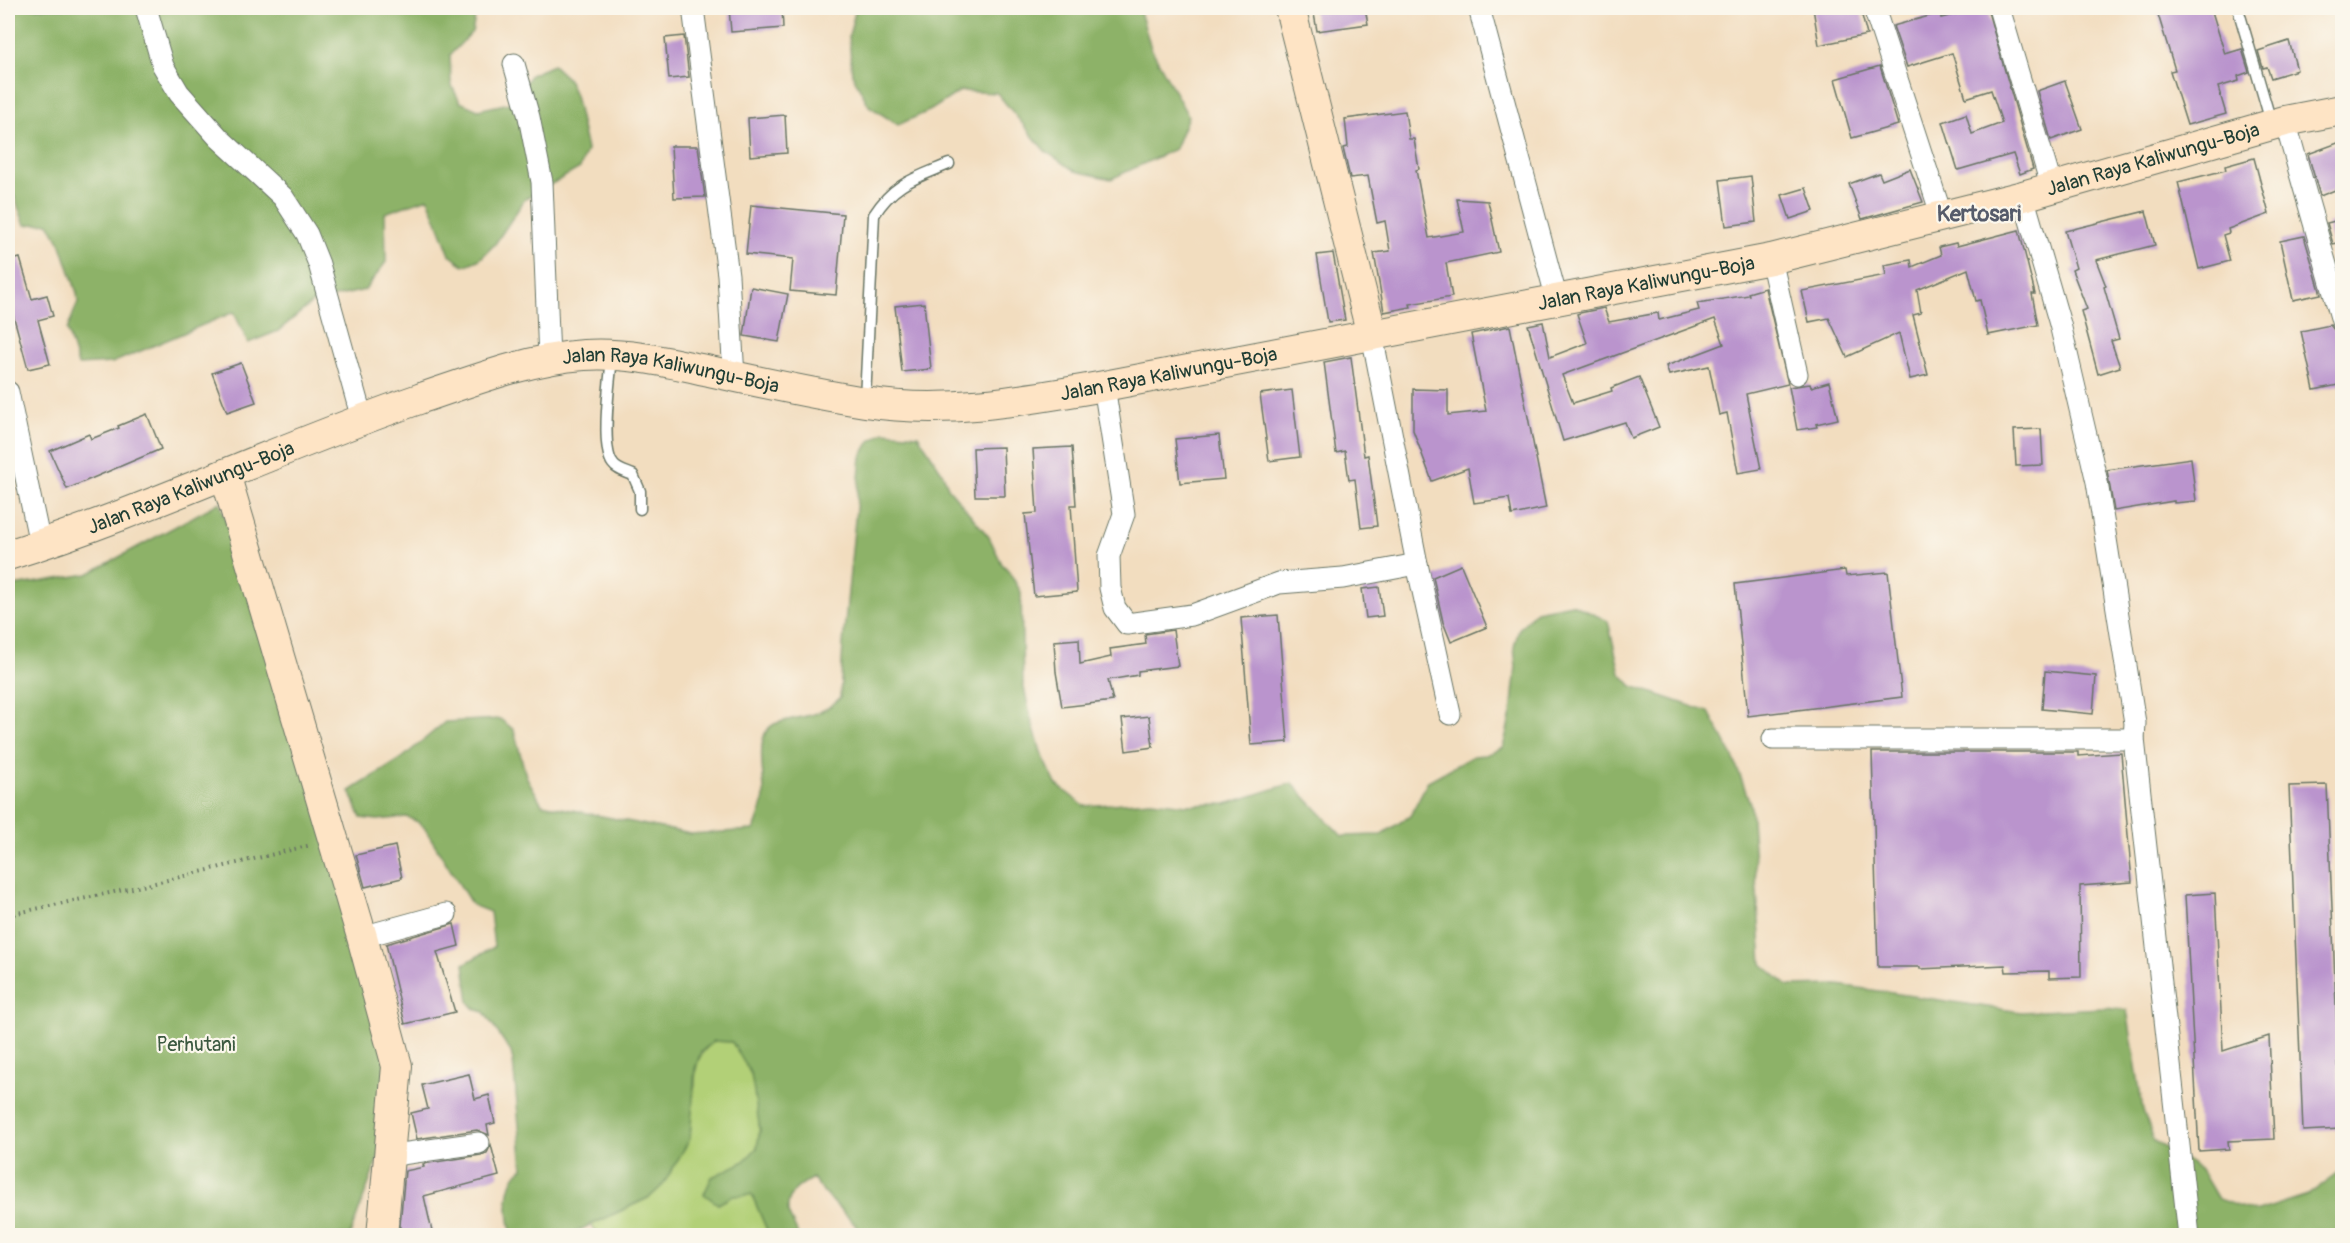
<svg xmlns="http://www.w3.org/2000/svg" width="2350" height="1243" font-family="Pangolin,sans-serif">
  <rect width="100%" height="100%" fill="#fbf7ec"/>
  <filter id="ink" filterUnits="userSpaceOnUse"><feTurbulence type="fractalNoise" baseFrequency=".0167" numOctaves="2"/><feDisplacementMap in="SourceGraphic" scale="12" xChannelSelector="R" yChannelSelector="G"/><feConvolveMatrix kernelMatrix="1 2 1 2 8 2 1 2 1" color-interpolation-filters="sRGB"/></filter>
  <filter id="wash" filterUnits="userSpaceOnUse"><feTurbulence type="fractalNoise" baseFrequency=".008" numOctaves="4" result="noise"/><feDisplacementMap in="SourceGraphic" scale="24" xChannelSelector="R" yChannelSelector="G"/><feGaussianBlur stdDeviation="1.35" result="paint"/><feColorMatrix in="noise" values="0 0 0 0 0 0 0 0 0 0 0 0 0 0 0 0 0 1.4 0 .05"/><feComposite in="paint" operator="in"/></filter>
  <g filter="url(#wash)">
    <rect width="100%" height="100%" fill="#f2ddbf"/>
    <path fill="#b2d077" stroke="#688656" stroke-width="1.5" d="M714,1041L732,1042C739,1052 748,1063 751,1075C755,1090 764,1136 756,1149C746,1164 727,1170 712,1177L718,1204L733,1195H752L767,1230L766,1235H598L591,1225L650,1197L695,1086C695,1065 698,1054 714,1041Z"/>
    <g fill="#8db268" stroke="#56784e" stroke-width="1.5">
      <polygon points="8,8 477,8 472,32 450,55 451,84 460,102 478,110 514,102 530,75 553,65 568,79 575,95 587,150 580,168 525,199 495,244 480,259 464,266 450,255 428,198 385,213 386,262 365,290 313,302 278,331 248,343 234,312 112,363 78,365 67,330 78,302 77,293 61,245 49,223 25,225 8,180"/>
      <polygon points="856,8 1139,8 1151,48 1188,116 1175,149 1111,179 1075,171 1045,151 997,93 960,91 931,110 898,125 869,106 852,74 849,36"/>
      <path d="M884,432L918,435L942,472L949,489L989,537L1002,564L1008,570L1021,592L1023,683L1031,719L1041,752L1056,784L1084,806L1151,801L1187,805L1226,804L1292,783L1342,836L1381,835L1410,816L1428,781L1473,756L1485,755L1503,748L1511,714L1516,666L1514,647L1519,629L1536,611L1572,604L1608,621L1620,673L1632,686L1709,712L1734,759L1751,806L1762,964L1788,986L1838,985L2021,1012L2104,1008L2127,1010L2143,1110L2154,1141L2201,1170L2218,1199L2255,1212L2308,1195L2342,1170V1235L864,1236C849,1214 827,1200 813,1178C799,1185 786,1194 788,1212C790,1220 796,1227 798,1235H766L767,1230L752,1195L733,1196L718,1204L704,1194L712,1177L743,1162L757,1148L760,1130L751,1074L732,1042L714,1041L701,1052L695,1069L690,1139L663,1185L650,1197L569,1235H512C507,1215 503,1182 523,1168L513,1061L511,1052L484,1012L475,1009L469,1002L464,964L494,947L490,912L472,905L424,827L416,821L406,817L378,820L361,818L350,791L401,759L445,722L500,719L514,730L526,776L542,804L691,834L754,830C758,819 764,806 764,795C765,775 752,731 777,723C804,715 819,718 840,698L843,644L861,457L870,441Z"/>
      <polygon points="220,502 406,1082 350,1235 8,1236 8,587 88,574"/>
    </g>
    <g id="blocks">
      <g fill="#ba94cd">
        <polygon points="729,8 782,8 783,28 731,32"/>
        <polygon points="1313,8 1365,8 1368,24 1317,31"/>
        <polygon points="1813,8 1860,8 1867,35 1819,45"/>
        <polygon points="1981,8 1987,8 2033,169 2020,174 2013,154 1958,170 1943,122 1966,114 1972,134 2002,123 1991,90 1966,98 1952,53 1907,67 1893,26 1940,13 1941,18"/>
        <polygon points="2156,8 2211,8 2225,54 2242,49 2249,72 2238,76 2239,81 2218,87 2226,114 2187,125 2170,71 2175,70"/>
        <polygon points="684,36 689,77 669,79 665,38"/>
        <polygon points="2289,41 2297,70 2271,78 2267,67 2263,68 2258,51"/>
        <polygon points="1880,66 1898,125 1852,138 1835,79"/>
        <polygon points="2065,81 2082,129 2051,140 2037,91"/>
        <polygon points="1405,111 1409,139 1414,139 1419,169 1416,170 1429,238 1464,232 1457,199 1488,201 1499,252 1446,263 1452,297 1410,304 1411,307 1384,312 1374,253 1390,251 1385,221 1377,223 1368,176 1350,178 1343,148 1348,147 1345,119"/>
        <polygon points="785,115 787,153 750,156 748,118"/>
        <polygon points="2343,141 2343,187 2320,196 2308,154"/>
        <polygon points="671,146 698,146 705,197 674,198"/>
        <polygon points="2254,158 2269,214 2228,229 2229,233 2223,235 2230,261 2199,269 2178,182 2226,170 2225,166"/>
        <polygon points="1910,169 1923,202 1862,219 1849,184 1879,173 1882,180"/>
        <polygon points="1751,176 1756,222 1726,226 1720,180"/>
        <polygon points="1806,188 1814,211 1790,219 1782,195"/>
        <polygon points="751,205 843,214 836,295 790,291 793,259 746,254"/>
        <polygon points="2146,211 2155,245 2096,260 2106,286 2104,287 2119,339 2111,341 2120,367 2098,374 2081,311 2087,309 2072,270 2076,268 2065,231"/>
        <polygon points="2343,219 2343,242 2333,244 2327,223"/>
        <polygon points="2019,230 2035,294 2032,294 2038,325 1988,335 1980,300 1976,301 1968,269 1917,290 1921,313 1913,315 1928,375 1910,379 1899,333 1847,357 1829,318 1809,322 1802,291 1886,275 1884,265 1911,260 1912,267 1941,255 1939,247 1956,243 1957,246"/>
        <polygon points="2304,236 2321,294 2293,300 2280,241"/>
        <polygon points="1333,253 1345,320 1328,322 1317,255"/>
        <polygon points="20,258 32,299 47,295 53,316 38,320 50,364 28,369 8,296 8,261"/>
        <polygon points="751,287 788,294 779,342 744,336"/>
        <polygon points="1765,288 1788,384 1746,394 1761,469 1738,473 1727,413 1719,415 1709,366 1669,375 1666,366 1724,344 1715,319 1562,375 1573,403 1612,391 1611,388 1639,377 1659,427 1631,438 1625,422 1563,441 1528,325 1543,322 1550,357 1587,343 1577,314 1580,313 1604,308 1609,322 1658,313 1659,320 1699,310 1697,303 1749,295 1748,293"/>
        <polygon points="924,303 931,369 902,372 895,306"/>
        <polygon points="2330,325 2335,331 2343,365 2343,384 2314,390 2301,331"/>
        <polygon points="1510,326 1546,508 1512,515 1509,498 1474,503 1468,468 1432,481 1413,430 1413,389 1448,390 1448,415 1486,411 1471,334"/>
        <polygon points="1351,357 1364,456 1368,455 1377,526 1361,528 1355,479 1349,480 1345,451 1336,453 1324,362"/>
        <polygon points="241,363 256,402 227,412 212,373"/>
        <polygon points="1829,382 1838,419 1816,424 1817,427 1797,430 1789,387 1810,384 1811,387"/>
        <polygon points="1292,390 1300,457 1269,461 1260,394"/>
        <polygon points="147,414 161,449 67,489 50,451 89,434 91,439 119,428 118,426"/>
        <polygon points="2041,429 2043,465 2016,466 2014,430"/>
        <polygon points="1219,435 1224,479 1180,483 1175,439"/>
        <polygon points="1003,447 1005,496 975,496 973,448"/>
        <polygon points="1072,447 1076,505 1071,505 1077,592 1034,596 1025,514 1037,513 1033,449"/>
        <polygon points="2191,458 2196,501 2174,503 2174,501 2114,511 2107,470"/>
        <polygon points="1461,565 1487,627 1451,642 1443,622 1433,577"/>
        <polygon points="1845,570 1846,576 1888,572 1902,697 1748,716 1735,584"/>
        <polygon points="1379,587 1383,616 1366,618 1362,589"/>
        <polygon points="1278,615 1288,742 1251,745 1241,618"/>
        <polygon points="1173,630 1178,666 1138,671 1138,675 1108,680 1113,701 1062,707 1056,672 1054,641 1079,639 1080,664 1111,657 1110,649 1146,644 1145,634"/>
        <polygon points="2045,671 2096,676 2093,714 2042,709"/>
        <polygon points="1149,716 1153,747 1126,751 1122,719"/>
        <polygon points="1872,752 2078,752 2078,756 2121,753 2132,882 2080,886 2081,977 2049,978 2049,971 2006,972 2005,965 1920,969 1920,967 1878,967"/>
        <polygon points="2327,785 2341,1129 2303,1131 2289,786"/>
        <polygon points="395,846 402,878 365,887 356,855"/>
        <polygon points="2215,893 2223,1051 2269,1036 2274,1139 2228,1141 2229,1149 2199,1151 2185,895"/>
        <polygon points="454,924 459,946 437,952 455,1012 405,1024 386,944"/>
        <polygon points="469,1074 475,1099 489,1095 495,1123 487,1125 489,1135 477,1130 417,1139 411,1113 428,1109 422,1085"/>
        <polygon points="491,1145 499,1176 424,1196 433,1236 399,1236 405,1171 424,1167 423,1164 481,1155 487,1153"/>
      </g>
    </g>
  </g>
  <g filter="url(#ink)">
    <use href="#blocks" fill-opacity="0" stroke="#697565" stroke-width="1.5"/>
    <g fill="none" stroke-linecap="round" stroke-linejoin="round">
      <g stroke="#697565" stroke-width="13">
        <g id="lane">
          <polyline points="2239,12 2271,122"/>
          <path d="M612,358C610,379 600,448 613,464C617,470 626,472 633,475L640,491V509"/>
          <path d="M865,399L874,215C894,183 916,178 949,164"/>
        </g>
      </g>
      <g stroke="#697565" stroke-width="23">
        <g id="street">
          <polyline points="146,8 163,66 179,93 219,138 283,197 307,234 319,264 362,419"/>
          <polyline points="693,8 728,275 734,377"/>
          <polyline points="1479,8 1557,300"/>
          <polyline points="1874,8 1942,217"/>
          <polyline points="1999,8 2052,188"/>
          <polyline points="514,64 529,117 542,182 549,359"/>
          <polyline points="2285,121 2342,321"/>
          <polyline points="2023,196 2060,324 2097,482 2135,723 2134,739 2189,1236"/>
          <polyline points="1771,259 1797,374"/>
          <polyline points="1372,335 1417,564 1450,714"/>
          <polyline points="1104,386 1124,514 1109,556 1110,588 1115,608 1127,624 1192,615 1279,583 1343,578 1417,564"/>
          <polyline points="8,392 40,544"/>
          <polyline points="1773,739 2134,739"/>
          <polyline points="362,937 446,914"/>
          <polyline points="387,1156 479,1143"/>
        </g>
      </g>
      <g stroke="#697565" stroke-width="32">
        <g id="secondary">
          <polyline points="1290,8 1372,335"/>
          <polyline points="225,474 362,937 397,1066 382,1236"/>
          <path id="s1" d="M8,555C148,511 280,447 419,399C472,381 528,359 584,355C628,352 672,363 714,372C764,383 815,394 865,402C945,415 1025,400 1104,386L1771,259L2023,196L2285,121L2342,110"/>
        </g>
      </g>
      <polyline stroke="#697565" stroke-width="4" stroke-dasharray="1.5 4.5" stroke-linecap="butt" points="8,915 151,884 311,845"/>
      <use href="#lane" stroke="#fff" stroke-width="10"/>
      <use href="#street" stroke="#fff" stroke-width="21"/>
      <use href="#secondary" stroke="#fee4c5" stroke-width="30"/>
    </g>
  </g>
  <g text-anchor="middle" stroke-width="4.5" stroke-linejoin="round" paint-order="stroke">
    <g font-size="20" fill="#1f3d34" stroke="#fbf7ec">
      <text dy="7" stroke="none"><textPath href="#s1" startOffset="2211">Jalan Raya Kaliwungu-Boja</textPath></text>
      <text dy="7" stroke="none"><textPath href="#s1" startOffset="1689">Jalan Raya Kaliwungu-Boja</textPath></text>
      <text dy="7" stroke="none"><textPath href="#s1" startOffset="699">Jalan Raya Kaliwungu-Boja</textPath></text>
      <text dy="7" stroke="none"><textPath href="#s1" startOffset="1203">Jalan Raya Kaliwungu-Boja</textPath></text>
      <text dy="7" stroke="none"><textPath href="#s1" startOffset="195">Jalan Raya Kaliwungu-Boja</textPath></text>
    </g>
    <g font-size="20" fill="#3c5a41" stroke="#fbf7ec">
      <text x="196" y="1051">Perhutani</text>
    </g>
    <g font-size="22" font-weight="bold" fill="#555b6a" stroke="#fbf7ec">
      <text x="1979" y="221">Kertosari</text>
    </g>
  </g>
  <rect width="2350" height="1243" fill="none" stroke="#fbf7ec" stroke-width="30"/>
</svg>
